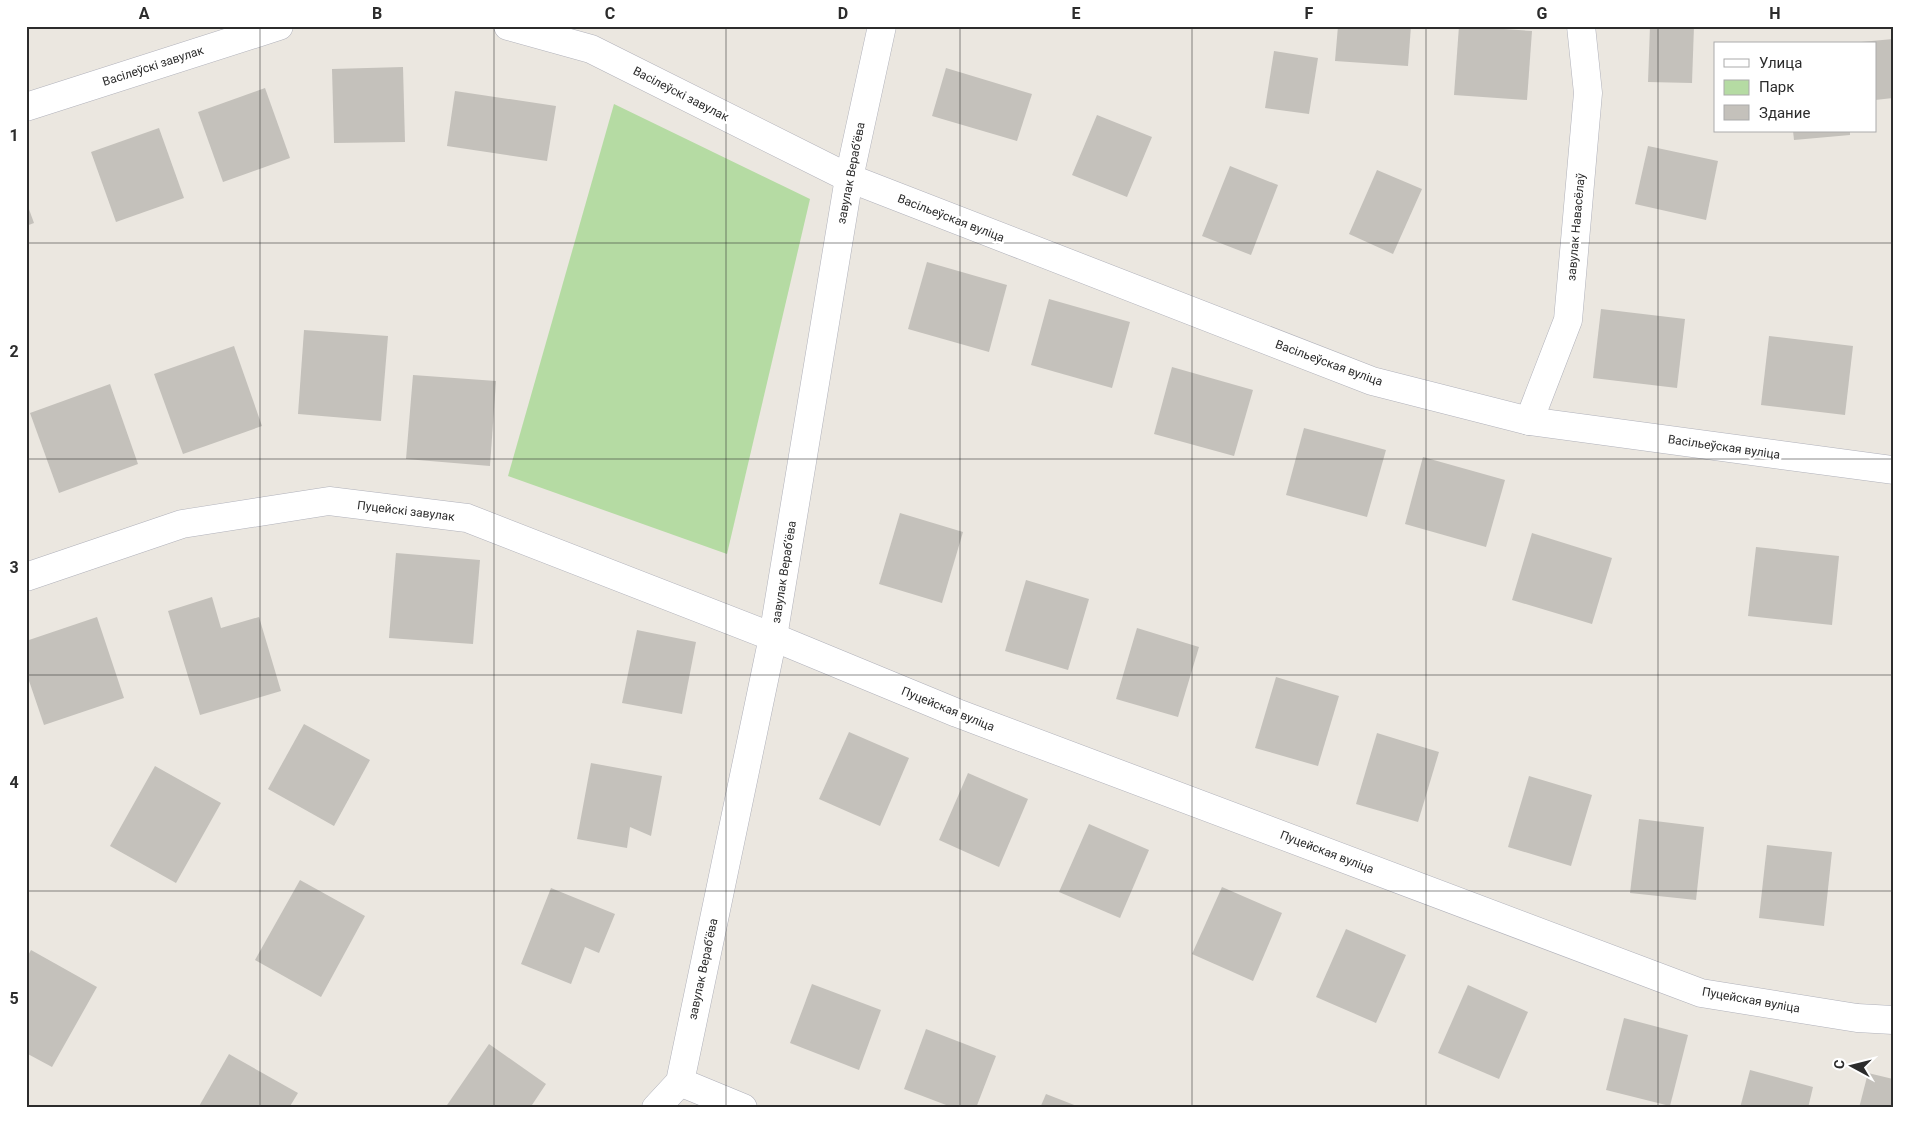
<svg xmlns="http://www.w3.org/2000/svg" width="1919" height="1134" font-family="Roboto,sans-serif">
  <rect width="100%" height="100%" fill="#ebe7e0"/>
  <polygon fill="#b5dba3" points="614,104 810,199 727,554 508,476"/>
  <g fill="#c4c1bb">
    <polygon points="1338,26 1411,26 1408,66 1335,61"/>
    <polygon points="1459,26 1532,31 1527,100 1454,95"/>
    <polygon points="1650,26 1694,26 1692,83 1648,82"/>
    <polygon points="1893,39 1893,98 1875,100 1875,44 1861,42"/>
    <polygon points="1274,51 1318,58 1309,114 1265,108"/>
    <polygon points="403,67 405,142 334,143 332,69"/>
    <polygon points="946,68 1032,94 1017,141 932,116"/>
    <polygon points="265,88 290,158 223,182 198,112"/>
    <polygon points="455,91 556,106 547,161 447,146"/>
    <polygon points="1097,115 1152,137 1127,197 1072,175"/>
    <polygon points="159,128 184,198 116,222 91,152"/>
    <polygon points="1793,131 1850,131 1850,135 1794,140"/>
    <polygon points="1648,146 1718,161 1706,220 1635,204"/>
    <polygon points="1230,166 1278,185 1251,255 1202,236"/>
    <polygon points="1377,170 1422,189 1393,254 1349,234"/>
    <polygon points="26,201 34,223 26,226"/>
    <polygon points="927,262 1007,285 989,352 908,329"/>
    <polygon points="1049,299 1130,322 1112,388 1031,365"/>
    <polygon points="1601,309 1685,319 1677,388 1593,378"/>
    <polygon points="304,330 388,336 381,421 298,414"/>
    <polygon points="1769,336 1853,346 1845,415 1761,405"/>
    <polygon points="234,346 262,426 183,454 154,374"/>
    <polygon points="1172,367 1253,390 1234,456 1154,434"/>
    <polygon points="413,375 496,381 490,466 406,459"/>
    <polygon points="110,384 138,464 59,493 30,413"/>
    <polygon points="1304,428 1386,450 1367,517 1286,495"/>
    <polygon points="1423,457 1505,480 1486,547 1405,524"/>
    <polygon points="900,513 963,532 942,603 879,584"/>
    <polygon points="1532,533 1612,558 1592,624 1512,600"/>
    <polygon points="1756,547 1839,556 1832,625 1748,616"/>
    <polygon points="396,553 480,560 473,644 389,638"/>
    <polygon points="1026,580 1089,599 1068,670 1005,651"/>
    <polygon points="212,597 221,628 259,617 281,691 200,715 168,611"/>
    <polygon points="97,617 124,698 44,725 26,672 26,641"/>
    <polygon points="1137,628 1199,647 1178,717 1116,699"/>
    <polygon points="637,630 696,642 682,714 622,703"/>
    <polygon points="1276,677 1339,696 1318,766 1255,748"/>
    <polygon points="304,724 370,760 334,826 268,789"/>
    <polygon points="849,732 909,758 880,826 819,799"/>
    <polygon points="1377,733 1439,752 1418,822 1356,804"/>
    <polygon points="591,763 662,776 651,836 630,827 627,848 577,839"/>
    <polygon points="155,766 221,803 176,883 110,846"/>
    <polygon points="968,773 1028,799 999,867 939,840"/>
    <polygon points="1529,776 1592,795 1571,866 1508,847"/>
    <polygon points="1639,819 1704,827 1696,900 1630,893"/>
    <polygon points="1089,824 1149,850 1120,918 1059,892"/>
    <polygon points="1767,845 1832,852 1824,926 1759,918"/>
    <polygon points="300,880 365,916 321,997 255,960"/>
    <polygon points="1222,887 1282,913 1253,981 1192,954"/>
    <polygon points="551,888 615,914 599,953 585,947 571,984 521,964"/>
    <polygon points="1346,929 1406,955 1376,1023 1316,997"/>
    <polygon points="31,950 97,987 52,1067 26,1053 26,959"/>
    <polygon points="812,984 881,1010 859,1070 790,1043"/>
    <polygon points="1468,985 1528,1012 1499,1079 1438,1053"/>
    <polygon points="1624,1018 1688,1035 1670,1106 1606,1090"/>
    <polygon points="926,1029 996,1056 976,1108 954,1108 904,1089"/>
    <polygon points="489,1044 546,1084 530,1108 445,1108"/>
    <polygon points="229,1054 298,1093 289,1108 198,1108"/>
    <polygon points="1750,1070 1813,1087 1808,1108 1740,1108"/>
    <polygon points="1868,1073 1893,1079 1893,1108 1859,1108"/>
    <polygon points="1046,1094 1082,1108 1040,1108"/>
  </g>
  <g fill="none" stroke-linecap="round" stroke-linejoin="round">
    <g stroke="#b0b1ba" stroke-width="29">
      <g id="street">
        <polyline points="508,26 591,49 849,178 1372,381 1529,421 1893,470"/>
        <polyline points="26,107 279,26"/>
        <polyline points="1529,421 1568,320 1588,93 1581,26"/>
        <polyline points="26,577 182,524 329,501 467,518 773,637 957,713 1701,993 1857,1018 1893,1020"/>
        <polyline points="680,1082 743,1108"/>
        <polyline points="656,1108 680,1082 773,637 849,178 882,26"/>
      </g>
    </g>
    <use href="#street" stroke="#fff" stroke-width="28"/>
  </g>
  <path fill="none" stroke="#2c2c2c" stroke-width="1" stroke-opacity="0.55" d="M260,26V1108M494,26V1108M726,26V1108M960,26V1108M1192,26V1108M1426,26V1108M1658,26V1108M26,243H1893M26,459H1893M26,675H1893M26,891H1893"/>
  <g text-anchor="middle" stroke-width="5" stroke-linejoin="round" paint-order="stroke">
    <g font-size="12" fill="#2c2c2c" stroke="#fff">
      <text transform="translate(153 66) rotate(-18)" y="4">Васілеўскі завулак</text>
      <text transform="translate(681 94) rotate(27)" y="4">Васілеўскі завулак</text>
      <text transform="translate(851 173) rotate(-79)" y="4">завулак Верабʼёва</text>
      <text transform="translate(951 218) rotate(21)" y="4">Васільеўская вуліца</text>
      <text transform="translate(1576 227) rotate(-85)" y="4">завулак Навасёлаў</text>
      <text transform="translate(1329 363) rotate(20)" y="4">Васільеўская вуліца</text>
      <text transform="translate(1724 447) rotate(8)" y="4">Васільеўская вуліца</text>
      <text transform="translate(406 511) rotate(7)" y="4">Пуцейскі завулак</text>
      <text transform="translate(784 572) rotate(-81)" y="4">завулак Верабʼёва</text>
      <text transform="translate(948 709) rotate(22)" y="4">Пуцейская вуліца</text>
      <text transform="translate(1327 852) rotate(21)" y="4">Пуцейская вуліца</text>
      <text transform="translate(703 969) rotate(-78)" y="4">завулак Верабʼёва</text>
      <text transform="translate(1751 1000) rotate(10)" y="4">Пуцейская вуліца</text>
    </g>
  </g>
  <rect width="1919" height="1134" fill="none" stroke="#ffffff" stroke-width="55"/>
  <rect x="1714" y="42" width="162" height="90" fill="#ffffff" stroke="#ababab"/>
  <rect x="1724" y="59" width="25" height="8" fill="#ffffff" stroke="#ababab"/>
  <text x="1759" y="68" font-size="15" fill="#2c2c2c">Улица</text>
  <rect x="1724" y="80" width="25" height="15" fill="#b5dba3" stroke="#ababab"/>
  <text x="1759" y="92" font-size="15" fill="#2c2c2c">Парк</text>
  <rect x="1724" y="105" width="25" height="15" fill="#c4c1bb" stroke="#ababab"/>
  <text x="1759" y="118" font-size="15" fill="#2c2c2c">Здание</text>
  <g transform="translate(1852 1066) rotate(277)" stroke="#ffffff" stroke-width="4" paint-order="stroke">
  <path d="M0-4L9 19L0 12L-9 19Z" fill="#2c2c2c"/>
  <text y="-8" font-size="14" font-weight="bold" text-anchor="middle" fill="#2c2c2c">С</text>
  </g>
  <rect x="28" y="28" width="1864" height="1078" fill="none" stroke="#2c2c2c" stroke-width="2"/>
  <g font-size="16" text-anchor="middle" font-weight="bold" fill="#2c2c2c">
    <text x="144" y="19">A</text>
    <text x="377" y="19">B</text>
    <text x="610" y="19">C</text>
    <text x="843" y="19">D</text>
    <text x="1076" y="19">E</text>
    <text x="1309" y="19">F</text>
    <text x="1542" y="19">G</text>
    <text x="1775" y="19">H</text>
    <text x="14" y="141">1</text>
    <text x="14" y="357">2</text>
    <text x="14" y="573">3</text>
    <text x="14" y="788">4</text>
    <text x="14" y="1004">5</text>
  </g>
</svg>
